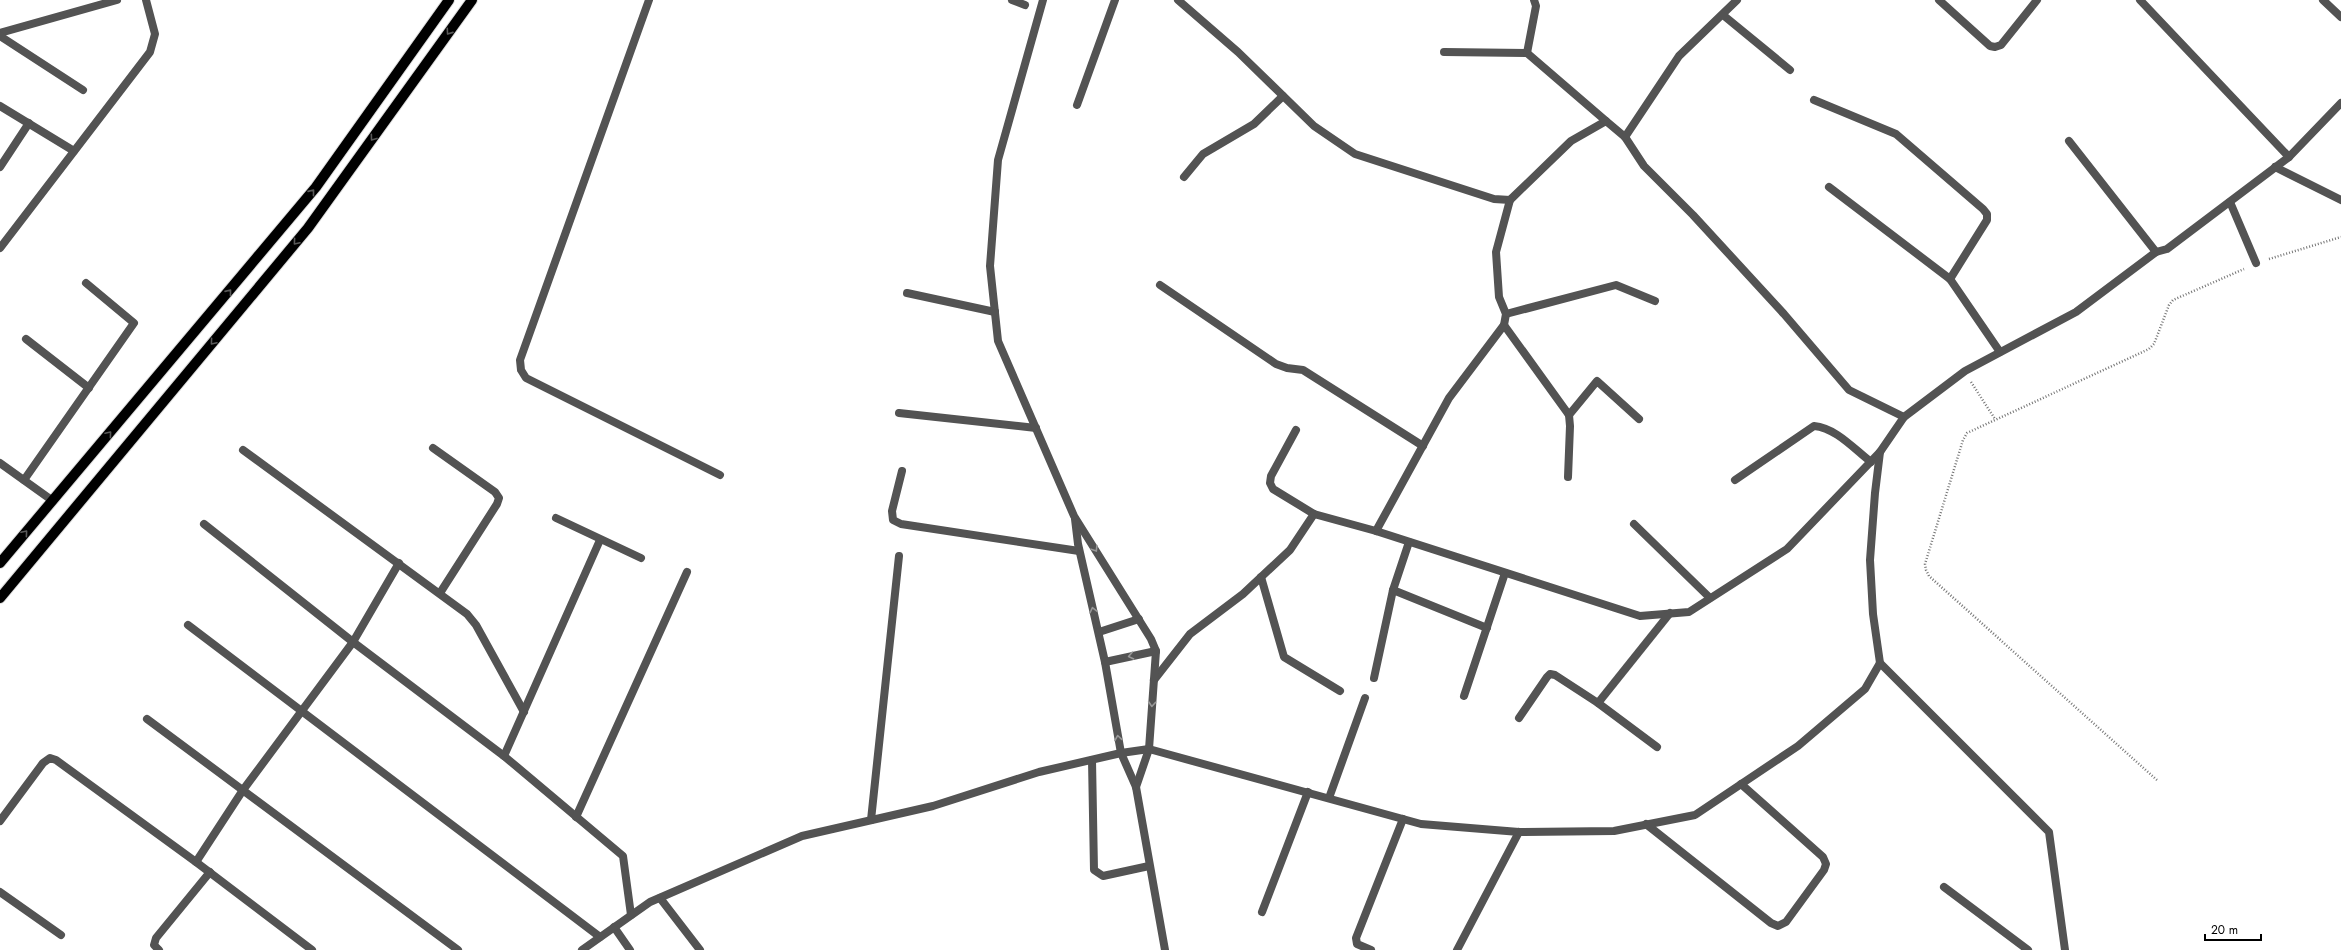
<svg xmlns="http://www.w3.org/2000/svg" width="2341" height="950" font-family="Jost,sans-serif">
  <rect width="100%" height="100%" fill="#fff"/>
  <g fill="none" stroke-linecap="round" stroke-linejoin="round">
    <g stroke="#dbdbdb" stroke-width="12">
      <g id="primary">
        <polyline points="0,563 316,187 449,0"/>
        <polyline points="0,598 308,228 472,0"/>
      </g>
    </g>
    <g stroke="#757575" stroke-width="2.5" stroke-dasharray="1 2" stroke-linecap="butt">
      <polyline points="2269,259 2341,237"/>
      <polyline points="1971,382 1995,419"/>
      <polyline points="2157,780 1929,576 1926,570 1925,564 1963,440 1967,433 2149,349 2154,344 2169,305 2173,300 2244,269"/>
    </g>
    <g stroke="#535353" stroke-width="8">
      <polyline points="1012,0 1025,5"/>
      <polyline points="2230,202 2256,263"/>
      <polyline points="907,293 995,312"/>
      <polyline points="899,413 1036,428"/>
      <polyline points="1092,760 1094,870 1103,876 1149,866"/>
      <polyline points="614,927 630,950"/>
    </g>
    <g stroke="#535353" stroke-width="8">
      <polyline points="649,0 520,360 521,370 526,378 720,475"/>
      <polyline points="1178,0 1238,52 1314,126 1355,154 1494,199 1510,200 1571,141 1606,121 1625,137 1644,166 1693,215 1784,314 1849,390 1904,417"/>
      <polyline points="1939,0 1990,46 1995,47 2001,45 2037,0"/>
      <polyline points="2140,0 2289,157"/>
      <polyline points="2323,0 2341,17"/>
      <polyline points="1723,15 1790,70"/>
      <polyline points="0,33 117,0"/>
      <polyline points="0,36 83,90"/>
      <polyline points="1444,52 1527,53 1606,121"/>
      <polyline points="1527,53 1536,6 1534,0"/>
      <polyline points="1814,100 1896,134 1983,209 1987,214 1987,220 1950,279"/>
      <polyline points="1077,105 1115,0"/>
      <polyline points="0,106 74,151"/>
      <polyline points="1625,137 1679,56 1737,0"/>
      <polyline points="2069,141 2156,252"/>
      <polyline points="0,167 29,123"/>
      <polyline points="1184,177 1203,154 1254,124 1283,96"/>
      <polyline points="1829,187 1950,279 2000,352"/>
      <polyline points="0,248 150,52 155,34 146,0"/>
      <polyline points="1160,285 1276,364 1287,368 1303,370 1423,446"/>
      <polyline points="1506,314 1616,285 1655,301"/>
      <polyline points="1504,325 1569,415 1570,426 1568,477"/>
      <polyline points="26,339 89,388"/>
      <polyline points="1569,415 1597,381 1639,419"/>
      <polyline points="1296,430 1271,476 1270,483 1273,489 1314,514"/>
      <polyline points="433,448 495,492 499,498 497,504 440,593"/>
      <polyline points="243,450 467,614 476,625 524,712"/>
      <polyline points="0,463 53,501"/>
      <polyline points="902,471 892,511 893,520 901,524 1079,551"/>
      <polyline points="24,480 134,323 86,283"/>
      <path d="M1735,480L1814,426C1836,428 1854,449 1871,462"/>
      <polyline points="556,518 641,558"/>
      <polyline points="204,524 353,642 504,756 623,856 631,915"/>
      <polyline points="1634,524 1710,598"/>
      <polyline points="1376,531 1449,398 1504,325 1506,314 1499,297 1496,252 1510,200"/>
      <polyline points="1261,577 1284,657 1340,691"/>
      <polyline points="1393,590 1487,628"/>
      <polyline points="188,625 600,937"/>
      <polyline points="1880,663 2049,832 2065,950"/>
      <polyline points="1374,678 1393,590 1409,542"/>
      <polyline points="1154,680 1190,634 1243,594 1290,550 1314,514 1376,531 1640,616 1689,612 1787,549 1880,452"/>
      <polyline points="1464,696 1505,573"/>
      <polyline points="1598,703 1670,613"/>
      <polyline points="1519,718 1547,677 1550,674 1555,675 1598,703 1657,747"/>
      <polyline points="147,719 458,950"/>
      <polyline points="504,756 600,540"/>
      <polyline points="1329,798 1365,698"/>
      <polyline points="576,817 687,572"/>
      <polyline points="871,820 899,556"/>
      <polyline points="0,821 43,763 50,758 56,760 196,862 312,950"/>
      <polyline points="1646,824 1771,923 1778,926 1786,922 1824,870 1826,864 1823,857 1741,784"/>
      <polyline points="196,862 243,790 353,642 399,563"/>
      <polyline points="1944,887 2028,950"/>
      <polyline points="0,892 61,935"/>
      <polyline points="660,898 700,950"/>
      <polyline points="1262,912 1308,792"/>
      <polyline points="159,950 154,945 156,938 210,872"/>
      <polyline points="1371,950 1357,944 1356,938 1403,819"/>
      <polyline points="1457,950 1519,832"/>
    </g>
    <g stroke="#535353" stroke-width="8">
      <polyline points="1043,0 998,160 990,266 998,341 1074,516 1151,639 1156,651 1149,749 1136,787"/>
      <polyline points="2275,167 2341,200"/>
      <polyline points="1075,519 1078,544 1105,662 1121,753 1136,787 1165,950"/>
      <polyline points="1099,632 1139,619"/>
      <polyline points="1105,662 1156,651"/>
      <polyline points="582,950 650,902 802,836 933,806 1039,772 1121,753 1149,749 1421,824 1519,832 1614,831 1695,815 1798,746 1865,689 1880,663 1873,614 1870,560 1875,493 1880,452 1904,417 1965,371 2076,312 2156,252 2167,249 2289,157 2341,103"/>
    </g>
    <use href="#primary" stroke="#000" stroke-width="10"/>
  </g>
  <defs><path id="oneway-chevron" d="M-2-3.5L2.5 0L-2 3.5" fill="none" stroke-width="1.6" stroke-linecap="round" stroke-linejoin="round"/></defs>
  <g stroke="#595959">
    <use href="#oneway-chevron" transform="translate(449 32) rotate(125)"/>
    <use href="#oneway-chevron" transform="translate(373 138) rotate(126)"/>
    <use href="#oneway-chevron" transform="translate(312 192) rotate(-51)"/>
    <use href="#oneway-chevron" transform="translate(296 242) rotate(130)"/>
    <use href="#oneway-chevron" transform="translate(229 292) rotate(-51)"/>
    <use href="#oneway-chevron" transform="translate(213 342) rotate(130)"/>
    <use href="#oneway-chevron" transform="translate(109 434) rotate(-50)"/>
    <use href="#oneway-chevron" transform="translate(25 533) rotate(-50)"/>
  </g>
  <g stroke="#989898">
    <use href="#oneway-chevron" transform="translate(1095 549) rotate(58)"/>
    <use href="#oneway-chevron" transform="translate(1093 610) rotate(-103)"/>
    <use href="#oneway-chevron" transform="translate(1131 656) rotate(168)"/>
    <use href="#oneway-chevron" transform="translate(1152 704) rotate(94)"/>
    <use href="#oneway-chevron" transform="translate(1118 738) rotate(-99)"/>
  </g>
  <path d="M2205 934v6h56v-6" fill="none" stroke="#000000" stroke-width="2"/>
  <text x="2211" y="934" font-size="12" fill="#000000" stroke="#ffffff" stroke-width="3" paint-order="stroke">20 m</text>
</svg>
